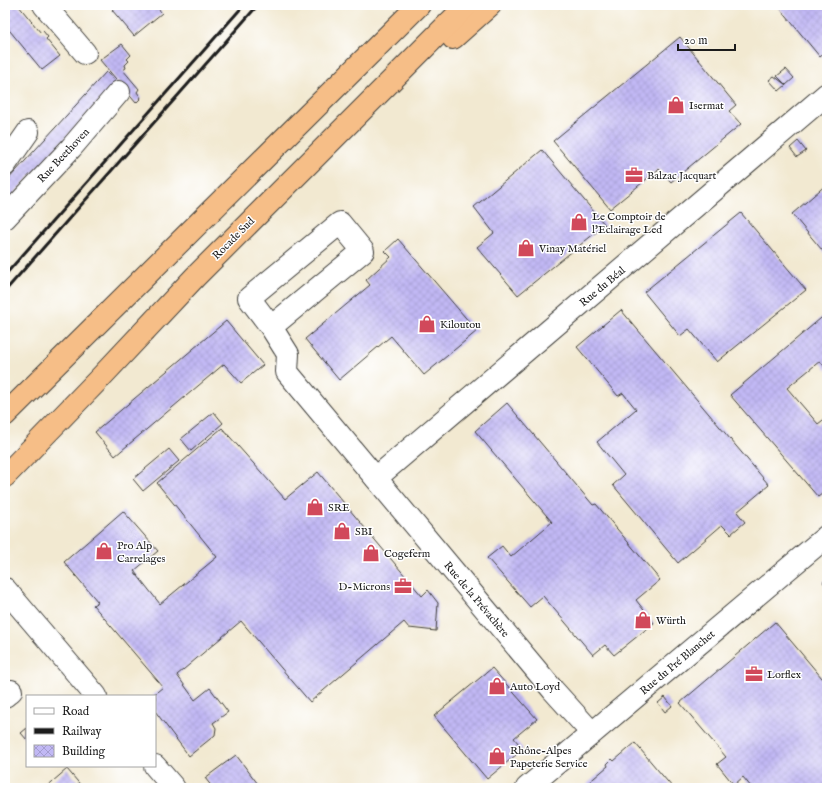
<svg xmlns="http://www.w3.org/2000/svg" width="832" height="793" font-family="'IM FELL English',serif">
  <defs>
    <pattern id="building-cross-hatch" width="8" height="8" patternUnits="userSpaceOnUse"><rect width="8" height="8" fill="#c1b8f4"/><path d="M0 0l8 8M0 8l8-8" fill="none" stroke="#a59ed1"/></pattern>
  </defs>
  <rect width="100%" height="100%" fill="#fff"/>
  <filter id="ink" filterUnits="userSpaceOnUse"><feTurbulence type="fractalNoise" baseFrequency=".025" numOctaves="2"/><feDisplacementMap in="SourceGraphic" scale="8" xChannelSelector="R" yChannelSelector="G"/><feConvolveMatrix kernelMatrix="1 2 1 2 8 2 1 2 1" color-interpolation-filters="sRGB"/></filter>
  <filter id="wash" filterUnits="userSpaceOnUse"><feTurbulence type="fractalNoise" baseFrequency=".012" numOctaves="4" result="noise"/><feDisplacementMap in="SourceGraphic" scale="16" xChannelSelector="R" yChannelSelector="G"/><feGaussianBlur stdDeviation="0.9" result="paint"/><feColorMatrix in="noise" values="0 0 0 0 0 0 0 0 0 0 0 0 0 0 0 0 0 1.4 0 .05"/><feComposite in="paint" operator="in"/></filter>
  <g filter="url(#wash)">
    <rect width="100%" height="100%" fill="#f2e9d1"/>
    <g id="blocks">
      <g fill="url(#building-cross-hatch)">
        <polygon points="5,5 18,5 41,33 43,31 48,37 46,39 60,56 42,70 5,25"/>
        <polygon points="117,5 155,5 162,13 134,36 112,10"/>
        <polygon points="777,5 827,5 827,51 820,57"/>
        <polygon points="680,37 736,105 729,111 741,124 671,182 659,169 610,209 553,141"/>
        <polygon points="122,44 131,55 127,59 129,61 125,65 126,68 123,70 139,89 137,92 141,98 136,103 100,60"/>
        <polygon points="786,69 794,78 786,85 777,76"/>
        <polygon points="106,72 117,82 5,203 5,183"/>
        <polygon points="774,76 786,85 779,91 769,80"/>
        <polygon points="798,141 806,151 797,157 790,148"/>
        <polygon points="542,150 605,225 518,295 477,247 494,233 474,207"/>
        <polygon points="827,184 827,256 792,214"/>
        <polygon points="741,213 806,290 717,362 689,329 680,336 644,292"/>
        <polygon points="398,239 477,331 424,375 391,336 339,380 305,339 370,285 366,280 391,257 385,251"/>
        <polygon points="621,310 769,485 737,512 745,522 731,534 722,525 678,563 613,485 624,475 597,442 636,409 623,393 618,396 577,347"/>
        <polygon points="827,313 827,370 820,361 787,388 818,424 827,417 827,490 818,497 730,395"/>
        <polygon points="226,321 263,365 241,383 224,364 115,456 95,432"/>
        <polygon points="507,403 593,505 596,504 660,580 636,600 654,623 614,655 605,645 593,655 543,596 530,607 487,558 502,546 511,557 552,522 475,431"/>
        <polygon points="214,412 223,423 191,451 181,439"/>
        <polygon points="222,428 285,499 318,472 422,596 428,590 438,603 436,631 409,628 404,622 310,702 241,621 177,675 195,700 210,688 228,712 213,723 216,728 215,735 189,756 155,711 155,696 152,696 163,687 93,605 98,602 64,562 123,511 158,551 134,571 160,604 217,557 157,483"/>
        <polygon points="169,449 179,461 143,491 133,479"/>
        <polygon points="827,579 827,587 823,582"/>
        <polygon points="775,622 827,684 827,788 752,788 743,777 734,785 717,764 726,757 680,703"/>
        <polygon points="492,668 537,719 514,738 523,749 487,779 434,716"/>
        <polygon points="665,697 672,706 665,712 658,703"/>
        <polygon points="27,728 27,740 21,733"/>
        <polygon points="635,743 673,788 591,788 587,784 608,766 607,764 612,759 614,761"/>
        <polygon points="236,755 261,788 213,788 205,778"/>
        <polygon points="67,769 83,788 45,788"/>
      </g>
    </g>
  </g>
  <g filter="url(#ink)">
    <use href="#blocks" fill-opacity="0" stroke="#3c3b37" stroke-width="1"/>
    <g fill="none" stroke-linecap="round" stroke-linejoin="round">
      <g stroke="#3c3b37" stroke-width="24">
        <g id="minor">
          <polyline points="44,5 85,53"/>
          <polyline points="5,165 28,132"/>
          <polyline points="5,218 71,148 119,92"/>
          <polyline points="271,327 363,251 340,223 249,298 271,327 288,354 287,372 553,690 592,733"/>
          <polyline points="376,478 827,94"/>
          <polyline points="5,589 96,696"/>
          <polyline points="5,696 11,691"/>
          <polyline points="155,766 174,788"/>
          <polyline points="527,788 827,536"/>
        </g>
      </g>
      <g stroke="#3c3b37" stroke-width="24">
        <g id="highway">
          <polyline points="453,38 490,5"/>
          <polyline points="5,415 419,5"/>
          <polyline points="5,476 101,377 195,277 467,5"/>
        </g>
      </g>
      <use href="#minor" stroke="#fff" stroke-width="22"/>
      <use href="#highway" stroke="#f6be87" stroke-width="22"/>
      <g stroke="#1c1c1c" stroke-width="3">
        <polyline points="5,275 244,5"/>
        <polyline points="5,291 258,5"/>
      </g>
    </g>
  </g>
  <defs>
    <g id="shop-bare" transform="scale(1.38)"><path d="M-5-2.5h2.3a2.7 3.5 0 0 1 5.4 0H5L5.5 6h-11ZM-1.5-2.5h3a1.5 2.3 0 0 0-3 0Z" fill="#d1495b" stroke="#fff" stroke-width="2.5" paint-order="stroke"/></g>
    <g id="office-bare" transform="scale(1.38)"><path d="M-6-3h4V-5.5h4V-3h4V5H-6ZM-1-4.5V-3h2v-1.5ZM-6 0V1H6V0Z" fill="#d1495b" stroke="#fff" stroke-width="2.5" paint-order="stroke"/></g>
  </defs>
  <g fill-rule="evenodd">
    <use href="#shop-bare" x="676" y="105"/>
    <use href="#office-bare" x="634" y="175"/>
    <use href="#shop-bare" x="579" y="222"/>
    <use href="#shop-bare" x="526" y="248"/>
    <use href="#shop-bare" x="427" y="324"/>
    <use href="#shop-bare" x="315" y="507"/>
    <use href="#shop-bare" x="342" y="531"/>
    <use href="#shop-bare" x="104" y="551"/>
    <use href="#shop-bare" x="371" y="553"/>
    <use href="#office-bare" x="403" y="586"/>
    <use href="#shop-bare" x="643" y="620"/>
    <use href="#office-bare" x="754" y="674"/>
    <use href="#shop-bare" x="497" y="686"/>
    <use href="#shop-bare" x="497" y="756"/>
  </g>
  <g text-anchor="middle" stroke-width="3" stroke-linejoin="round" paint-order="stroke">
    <g font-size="11" fill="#1c1c1c" stroke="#fff" text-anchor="start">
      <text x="689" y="109">Isermat</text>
      <text x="647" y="179">Balzac Jacquart</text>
      <text x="592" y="220">Le Comptoir de<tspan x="592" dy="13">l'Eclairage Led</tspan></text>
      <text x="539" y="252">Vinay Matériel</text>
      <text x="440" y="328">Kiloutou</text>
      <text x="328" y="511">SRE</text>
      <text x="355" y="535">SBI</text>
      <text x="117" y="549">Pro Alp<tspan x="117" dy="13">Carrelages</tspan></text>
      <text x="384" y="557">Cogeferm</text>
      <text x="390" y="590" text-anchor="end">D-Microns</text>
      <text x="656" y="624">Würth</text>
      <text x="767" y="678">Lorflex</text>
      <text x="510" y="690">Auto Loyd</text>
      <text x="510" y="754">Rhône-Alpes<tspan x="510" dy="13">Papeterie Service</tspan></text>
    </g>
    <g font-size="11" fill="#1c1c1c" stroke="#fff">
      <text transform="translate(63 155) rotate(-47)" y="4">Rue Beethoven</text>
      <text transform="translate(233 238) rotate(-45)" y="4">Rocade Sud</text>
      <text transform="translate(602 286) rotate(-40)" y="4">Rue du Béal</text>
      <text transform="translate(477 599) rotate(50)" y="4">Rue de la Prévachère</text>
      <text transform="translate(677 662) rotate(-40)" y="4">Rue du Pré Blanchet</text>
    </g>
  </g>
  <rect width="832" height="793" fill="none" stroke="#fff" stroke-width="20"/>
  <rect x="26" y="695" width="130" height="72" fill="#ffffff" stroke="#a4a4a4"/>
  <rect x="34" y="708" width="20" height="6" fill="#ffffff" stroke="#a4a4a4"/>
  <text x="62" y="715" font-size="12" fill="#1c1c1c">Road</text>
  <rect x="34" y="728" width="20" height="6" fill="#1c1c1c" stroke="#a4a4a4"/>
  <text x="62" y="735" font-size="12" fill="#1c1c1c">Railway</text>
  <rect x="34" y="745" width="20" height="12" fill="url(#building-cross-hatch)" stroke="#a4a4a4"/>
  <text x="62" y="755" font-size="12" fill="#1c1c1c">Building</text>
  <path d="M678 44v6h57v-6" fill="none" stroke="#1c1c1c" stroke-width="2"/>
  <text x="684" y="44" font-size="12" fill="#1c1c1c" stroke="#ffffff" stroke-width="3" paint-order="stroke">20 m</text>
</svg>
